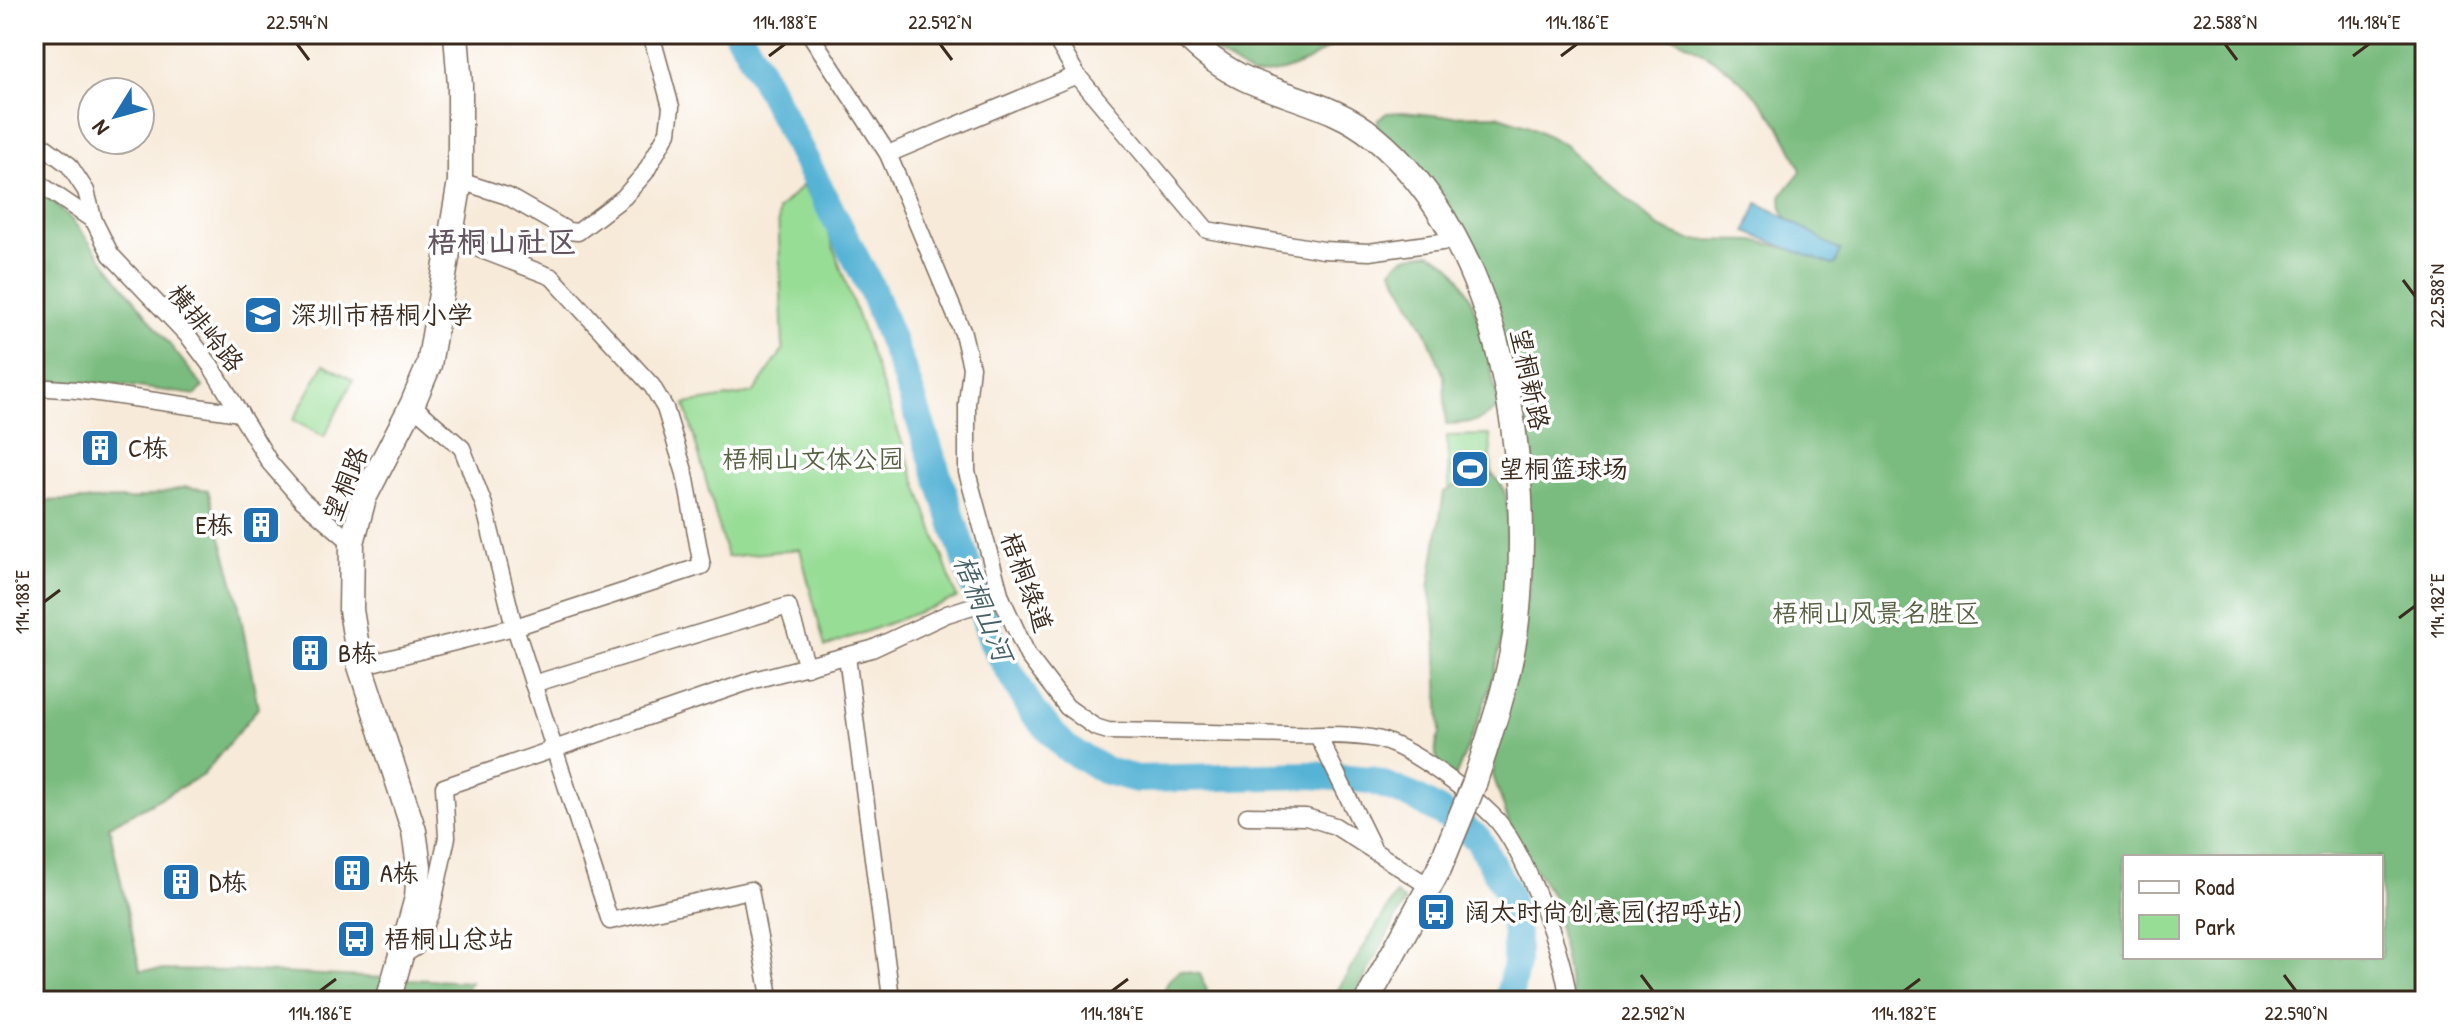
<svg xmlns="http://www.w3.org/2000/svg" width="2459" height="1035" font-family="'Patrick Hand','LXGW WenKai TC',sans-serif">
  <rect width="100%" height="100%" fill="#fff"/>
  <filter id="ink" filterUnits="userSpaceOnUse"><feTurbulence type="fractalNoise" baseFrequency=".0125" numOctaves="2"/><feDisplacementMap in="SourceGraphic" scale="16" xChannelSelector="R" yChannelSelector="G"/><feConvolveMatrix kernelMatrix="1 2 1 2 8 2 1 2 1" color-interpolation-filters="sRGB"/></filter>
  <filter id="wash" filterUnits="userSpaceOnUse"><feTurbulence type="fractalNoise" baseFrequency=".006" numOctaves="4" result="noise"/><feDisplacementMap in="SourceGraphic" scale="32" xChannelSelector="R" yChannelSelector="G"/><feGaussianBlur stdDeviation="1.8" result="paint"/><feColorMatrix in="noise" values="0 0 0 0 0 0 0 0 0 0 0 0 0 0 0 0 0 1.4 0 .05"/><feComposite in="paint" operator="in"/></filter>
  <g filter="url(#wash)">
    <rect width="100%" height="100%" fill="#f7ead9"/>
    <g fill="#98dd96" stroke="#6a845a" stroke-width="2">
      <polygon points="802,186 823,218 957,598 825,647 800,549 727,557 685,404 753,393 783,350 778,210"/>
      <polygon points="324,364 353,380 324,437 293,420"/>
      <polygon points="1490,435 1493,502 1450,504 1447,436"/>
    </g>
    <g fill="#7abc7f" stroke="#5a734e" stroke-width="2" fill-rule="evenodd">
      <polygon points="1186,34 1381,34 1364,35 1330,47 1307,62 1283,71 1253,76"/>
      <path d="M1667,34H2425V1001H1573L1553,897L1513,835L1493,775L1497,736L1529,587L1514,376L1457,229L1378,129V119L1387,113L1403,112L1442,116L1497,115L1529,126L1564,144L1659,227L1690,240L1757,241L1806,253L1840,251L1789,221L1782,209L1781,196L1801,171C1777,105 1731,62 1667,34ZM2125,857H2381V957H2125Z"/>
      <polygon points="34,183 72,220 203,387 196,395 115,384 34,381"/>
      <path d="M1431,253C1436,256 1443,259 1448,263C1478,291 1490,367 1499,406C1484,423 1468,423 1446,424L1444,376L1424,327L1392,270C1400,254 1415,255 1431,253Z"/>
      <path d="M1481,475H1493C1511,490 1507,512 1507,532C1508,565 1508,599 1503,631C1495,682 1475,730 1455,777C1436,764 1431,755 1440,733L1436,629L1429,589L1444,492Z"/>
      <polygon points="186,487 208,490 237,596 258,708 203,775 109,826 140,970 235,971 471,982 457,1001 34,1001 34,501 136,499"/>
      <polygon points="1396,894 1405,902 1352,1001 1331,1001"/>
      <polygon points="1179,971 1200,974 1207,990 1204,1001 1159,1001 1169,980"/>
    </g>
    <path fill="#57b3d5" stroke="#496e7a" stroke-width="2" d="M1757,203C1786,215 1813,235 1840,251L1836,264L1832,265L1746,232Z"/>
    <g fill="none" stroke-linecap="round" stroke-linejoin="round">
      <polyline stroke="#57b3d5" stroke-width="28" points="738,34 748,49 872,290 904,373 993,643 1033,712 1066,748 1106,771 1137,779 1312,775 1371,780 1416,798 1447,816 1478,839 1508,893 1516,934 1516,963 1508,1001"/>
    </g>
  </g>
  <g filter="url(#ink)">
    <g fill="none" stroke-linecap="round" stroke-linejoin="round">
      <g stroke="#7d6d5f" stroke-width="19">
        <g id="street">
          <path d="M810,34L888,154L963,333L971,367L967,404V472L1001,597L1028,656L1067,707L1095,727L1108,731C1167,732 1226,733 1285,735C1315,736 1348,733 1377,739C1411,747 1468,791 1493,816C1523,845 1567,960 1568,1001"/>
          <polyline points="1053,34 1077,75 1207,230 1323,250 1369,252 1456,240"/>
          <polyline points="34,139 69,165 86,191 94,221 111,255 189,337 211,366 270,463 302,500 352,543"/>
          <polyline points="888,154 1077,75"/>
          <polyline points="34,180 94,221"/>
          <polyline points="460,181 507,196 568,231 578,232 624,197 645,173 668,132 671,107 651,34"/>
          <polyline points="34,387 77,390 240,413"/>
          <polyline points="412,405 462,448 484,505 512,618 610,921 750,890 771,1001"/>
          <polyline points="847,656 890,990"/>
          <polyline points="360,666 518,626 702,566 685,474 665,408 652,386 552,277 450,238"/>
          <polyline points="533,684 788,606 807,667"/>
          <polyline points="1318,736 1372,846"/>
          <polyline points="1247,816 1306,817 1335,826 1430,887"/>
          <polyline points="402,956 416,947 431,912 447,837 444,787 754,680 872,649 947,614 1001,597"/>
        </g>
      </g>
      <g stroke="#7d6d5f" stroke-width="27">
        <g id="secondary">
          <path d="M1184,34C1201,52 1224,69 1248,80C1289,98 1339,107 1374,137C1504,244 1533,462 1517,620C1511,676 1491,731 1474,784"/>
          <polyline points="388,1001 417,898 419,866 414,831 360,666 351,610 352,543 364,498 412,405 429,365 460,181 460,85 456,34"/>
          <polyline points="1367,1001 1439,869"/>
        </g>
      </g>
      <use href="#street" stroke="#fff" stroke-width="16"/>
      <use href="#secondary" stroke="#fff" stroke-width="24"/>
      <g stroke="#7d6d5f" stroke-width="27" stroke-linecap="butt">
        <polyline id="secondary-bridge" points="1439,869 1474,784"/>
      </g>
      <use href="#secondary-bridge" stroke="#fff" stroke-width="24"/>
    </g>
  </g>
  <path fill="none" stroke="#3b2a1e" stroke-width="3" d="M297,44L309,60M940,44L952,60M2225,44L2237,60M769,56L785,44M1561,56L1577,44M2353,56L2369,44M2403,280L2415,296M44,602L60,590M2399,618L2415,606M1641,975L1653,991M2284,975L2296,991M320,991L336,979M1112,991L1128,979M1904,991L1920,979"/>
  <defs>
    <g id="school-square" transform="scale(2)"><rect x="-9" y="-9" width="18" height="18" rx="4" fill="#1f6fb2" stroke="#fff"/><path d="M0-5L7-2L0 1L-7-2ZM-4 1L0 2.5L4 1V4Q0 6-4 4Z" fill="#fff"/></g>
    <g id="building-square" transform="scale(2)"><rect x="-9" y="-9" width="18" height="18" rx="4" fill="#1f6fb2" stroke="#fff"/><path d="M-4-6H4V6H1V3H-1V6H-4ZM-2.5-4.3h1.7v1.8h-1.7ZM.8-4.3h1.7v1.8H.8ZM-2.5-1h1.7V.8h-1.7ZM.8-1h1.7V.8H.8Z" fill="#fff"/></g>
    <g id="stadium-square" transform="scale(2)"><rect x="-9" y="-9" width="18" height="18" rx="4" fill="#1f6fb2" stroke="#fff"/><path d="M0-5a6.5 5 0 1 0 0 10a6.5 5 0 1 0 0-10ZM-3.5-1.8h7v3.6h-7Z" fill="#fff"/></g>
    <g id="bus-square" transform="scale(2)"><rect x="-9" y="-9" width="18" height="18" rx="4" fill="#1f6fb2" stroke="#fff"/><path d="M-5-6H5V4H4V6H2V4H-2V6H-4V4H-5ZM-3.5-4V0h7V-4ZM-3.5 1.2v1.5H-2V1.2ZM2 1.2v1.5H3.5V1.2Z" fill="#fff"/></g>
  </defs>
  <g fill-rule="evenodd">
    <use href="#school-square" x="263" y="315"/>
    <use href="#building-square" x="100" y="448"/>
    <use href="#stadium-square" x="1470" y="469"/>
    <use href="#building-square" x="261" y="525"/>
    <use href="#building-square" x="310" y="653"/>
    <use href="#building-square" x="352" y="873"/>
    <use href="#building-square" x="181" y="882"/>
    <use href="#bus-square" x="1436" y="912"/>
    <use href="#bus-square" x="356" y="939"/>
  </g>
  <g text-anchor="middle" stroke-width="7" stroke-linejoin="round" paint-order="stroke">
    <g font-size="26" fill="#3b2a1e" stroke="#fff" text-anchor="start">
      <text x="291" y="324">深圳市梧桐小学</text>
      <text x="128" y="457">C栋</text>
      <text x="1498" y="478">望桐篮球场</text>
      <text x="233" y="534" text-anchor="end">E栋</text>
      <text x="338" y="662">B栋</text>
      <text x="380" y="882">A栋</text>
      <text x="209" y="891">D栋</text>
      <text x="1464" y="921">阔太时尚创意园(招呼站)</text>
      <text x="384" y="948">梧桐山总站</text>
    </g>
    <g font-size="26" fill="#3b2a1e" stroke="#fff">
      <text transform="translate(206 328) rotate(51)" y="9">横排岭路</text>
      <text transform="translate(1530 379) rotate(78)" y="9">望桐新路</text>
      <text transform="translate(345 484) rotate(-68)" y="9">望桐路</text>
      <text transform="translate(1027 582) rotate(70)" y="9">梧桐绿道</text>
    </g>
    <g font-size="26" fill="#576042" stroke="#fff">
      <text x="813" y="468">梧桐山文体公园</text>
      <text x="1876" y="622">梧桐山风景名胜区</text>
    </g>
    <g font-size="28" font-style="italic" fill="#466167" stroke="#fff">
      <text transform="translate(984 608) rotate(68)" y="10">梧桐山河</text>
    </g>
    <g font-size="30" font-weight="bold" fill="#63555f" stroke="#fff">
      <text x="502" y="252">梧桐山社区</text>
    </g>
  </g>
  <rect width="2459" height="1035" fill="none" stroke="#fff" stroke-width="88"/>
  <rect x="2123" y="855" width="260" height="104" fill="#ffffff" stroke="#b1aaa5" stroke-width="2"/>
  <rect x="2139" y="881" width="40" height="12" fill="#ffffff" stroke="#b1aaa5" stroke-width="2"/>
  <text x="2195" y="895" font-size="24" fill="#3b2a1e">Road</text>
  <rect x="2139" y="915" width="40" height="24" fill="#98dd96" stroke="#b1aaa5" stroke-width="2"/>
  <text x="2195" y="935" font-size="24" fill="#3b2a1e">Park</text>
  <g transform="translate(116 116) rotate(233)"><circle r="38" fill="#ffffff" stroke="#b1aaa5" stroke-width="2"/>
  <path d="M0-6L14 30L0 20L-14 30Z" fill="#1f6fb2"/>
  <text y="-12" font-size="22" font-weight="bold" text-anchor="middle" fill="#3b2a1e">N</text>
  </g>
  <rect x="44" y="44" width="2371" height="947" fill="none" stroke="#3b2a1e" stroke-width="3"/>
  <g font-size="20" text-anchor="middle" fill="#3b2a1e">
    <text x="297" y="29">22.594°N</text>
    <text x="785" y="29">114.188°E</text>
    <text x="940" y="29">22.592°N</text>
    <text x="1577" y="29">114.186°E</text>
    <text x="2225" y="29">22.588°N</text>
    <text x="2369" y="29">114.184°E</text>
    <text transform="translate(2437 296) rotate(-90)" y="7">22.588°N</text>
    <text transform="translate(22 602) rotate(-90)" y="7">114.188°E</text>
    <text transform="translate(2437 606) rotate(-90)" y="7">114.182°E</text>
    <text x="320" y="1020">114.186°E</text>
    <text x="1112" y="1020">114.184°E</text>
    <text x="1653" y="1020">22.592°N</text>
    <text x="1904" y="1020">114.182°E</text>
    <text x="2296" y="1020">22.590°N</text>
  </g>
</svg>
